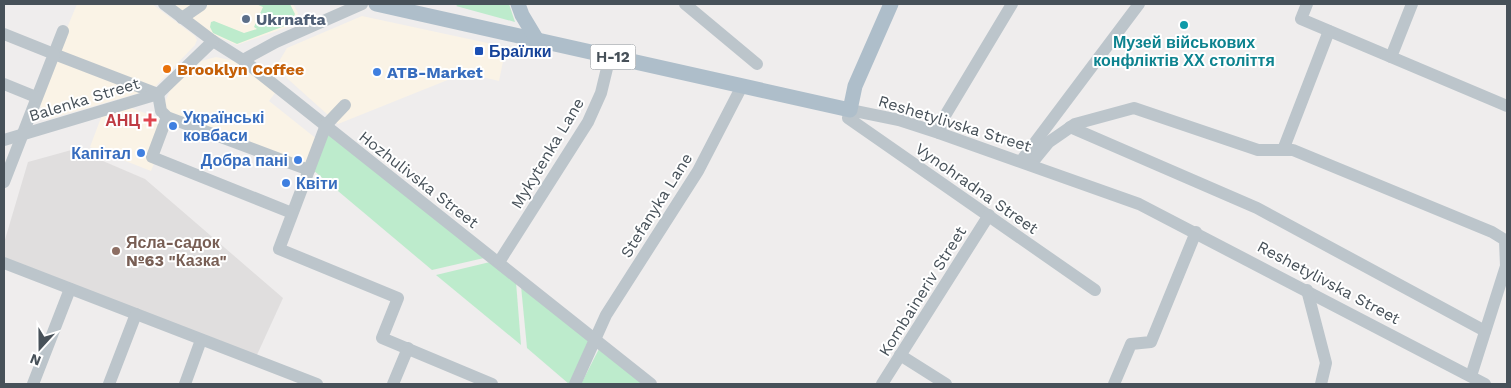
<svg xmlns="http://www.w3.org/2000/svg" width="1511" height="388" font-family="'Work Sans',sans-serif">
  <rect width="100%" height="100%" fill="#efeded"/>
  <g fill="#faf3e6">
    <polygon points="77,4 152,4 195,36 197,40 195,45 153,89 45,120 40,104 43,86"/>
    <polygon points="171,4 293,4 298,13 296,21 291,26 237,45 212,34"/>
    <polygon points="362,16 506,47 499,81 465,73 338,124 280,72 278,63 287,48"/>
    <polygon points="216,57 239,62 275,93 269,101 318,140 307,169 172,117 151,171 90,147 102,115 129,107 158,118 171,88 201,61"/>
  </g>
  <polygon fill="#e0dede" points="75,149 145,179 283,298 256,357 4,258 4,243 28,162"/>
  <g fill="#bdebcc">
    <polygon points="256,4 290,4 295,14 290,24 237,44 213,33 210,27 211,22 214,21 244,33 257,29 254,27 263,7"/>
    <polygon points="459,4 509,4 515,22 456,6"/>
    <polygon points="328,131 484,258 432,270 313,170"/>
    <polygon points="490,262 516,282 521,345 436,275"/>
    <polygon points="521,286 592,343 569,384 527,348"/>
    <polygon points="599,349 643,384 581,384"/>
  </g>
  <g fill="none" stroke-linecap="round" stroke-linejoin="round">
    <g stroke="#bcc5cb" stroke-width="12">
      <polyline points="164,4 213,41 243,60 651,384"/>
      <polyline points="685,4 757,64"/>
      <polyline points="1307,4 1301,19 1391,57"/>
      <polyline points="1412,4 1391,57 1507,106"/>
      <polyline points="182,18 201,5"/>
      <polyline points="63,31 54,54 158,94 161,111 167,117 309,170"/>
      <polyline points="4,34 54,54 4,182"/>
      <polyline points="243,60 276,42 362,4"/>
      <polyline points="4,84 36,97"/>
      <polyline points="345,105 326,125 279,249 398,298 382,338 492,384"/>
      <polyline points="167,117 152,157 292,213"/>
      <polyline points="1070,127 1257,208 1485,331"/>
      <polyline points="939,133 943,119 1012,4"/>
      <polyline points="4,140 158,94 213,41"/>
      <polyline points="1283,150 1329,31"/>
      <polyline points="1021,161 1139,4"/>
      <polyline points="1031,164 1049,142 1075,124 1134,108 1258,150 1293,150 1492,232 1505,240 1506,266 1471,376"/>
      <polyline points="499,262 588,122 601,93 610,56"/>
      <polyline points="4,263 317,384"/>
      <polyline points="1095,290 848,118 850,110 899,120 939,133 1139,204 1485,384"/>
      <polyline points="1307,290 1326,363 1321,384"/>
      <polyline points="900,355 946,384"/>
      <polyline points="33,384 70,289"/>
      <polyline points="109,384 136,314"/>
      <polyline points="185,384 201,340"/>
      <polyline points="393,384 408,348"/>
      <polyline points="575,384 606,315 698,171 742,86"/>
      <polyline points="882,384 989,215"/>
      <polyline points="1114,384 1131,344 1151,342 1196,232"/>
    </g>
    <g stroke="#aebeca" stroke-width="15">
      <polyline points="376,4 850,110 855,86 891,4"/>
      <polyline points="518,4 522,15 537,40"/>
    </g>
  </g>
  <circle fill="#5c6f8a" stroke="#fff" stroke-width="2" cx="246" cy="19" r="5"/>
  <circle fill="#0f9aa8" stroke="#fff" stroke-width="2" cx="1184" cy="25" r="5"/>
  <rect fill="#1a4fb4" stroke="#fff" stroke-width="2" x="474" y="46" width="10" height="10" rx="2.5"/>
  <circle fill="#e8710a" stroke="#fff" stroke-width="2" cx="167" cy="69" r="5"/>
  <g fill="#3f7fe0" stroke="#fff" stroke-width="2">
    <circle cx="377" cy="72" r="5"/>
    <circle cx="173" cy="126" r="5"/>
    <circle cx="141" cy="153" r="5"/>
    <circle cx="298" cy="160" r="5"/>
    <circle cx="286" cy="183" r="5"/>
  </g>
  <path fill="#e0444e" stroke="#fff" stroke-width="2" d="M147.5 112.5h5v5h5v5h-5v5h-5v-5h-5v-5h5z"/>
  <circle fill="#8d6e63" stroke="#fff" stroke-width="2" cx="116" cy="251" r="5"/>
  <g text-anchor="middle" stroke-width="4" stroke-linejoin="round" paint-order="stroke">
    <rect fill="#fff" stroke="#7e858b" stroke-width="1" x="590.5" y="44.5" width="45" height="25" rx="4"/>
    <g font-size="15" font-weight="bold" fill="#475159">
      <text x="613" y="62">Н-12</text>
    </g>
    <g font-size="16" font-weight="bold" fill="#4e5e75" stroke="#fff" text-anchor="start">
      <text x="256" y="25">Ukrnafta</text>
    </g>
    <g font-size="16" font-weight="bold" fill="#0d838f" stroke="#fff">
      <text x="1184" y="48">Музей військових<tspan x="1184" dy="18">конфліктів ХХ століття</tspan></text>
    </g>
    <g font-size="16" font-weight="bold" fill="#164399" stroke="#fff" text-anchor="start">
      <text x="489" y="57">Браїлки</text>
    </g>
    <g font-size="16" font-weight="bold" fill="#c56008" stroke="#fff" text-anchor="start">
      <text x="177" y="75">Brooklyn Coffee</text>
    </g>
    <g font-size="16" font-weight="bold" fill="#366cbe" stroke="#fff" text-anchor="start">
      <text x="387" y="78">ATB-Market</text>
      <text x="183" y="123">Українські<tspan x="183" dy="18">ковбаси</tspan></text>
      <text x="131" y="159" text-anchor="end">Капітал</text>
      <text x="288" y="166" text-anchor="end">Добра пані</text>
      <text x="296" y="189">Квіти</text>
    </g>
    <g font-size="16" fill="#475159" stroke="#fff">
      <text transform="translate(84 99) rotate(-17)" y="6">Balenka Street</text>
      <text transform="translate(955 123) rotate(17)" y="6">Reshetylivska Street</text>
      <text transform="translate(547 153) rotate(-59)" y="6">Mykytenka Lane</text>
      <text transform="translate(419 179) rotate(38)" y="6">Hozhulivska Street</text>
      <text transform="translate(977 188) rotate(35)" y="6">Vynohradna Street</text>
      <text transform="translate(656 205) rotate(-58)" y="6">Stefanyka Lane</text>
      <text transform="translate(1329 282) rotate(28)" y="6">Reshetylivska Street</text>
      <text transform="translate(922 291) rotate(-58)" y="6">Kombaineriv Street</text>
    </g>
    <g font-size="16" font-weight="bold" fill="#be3a42" stroke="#fff" text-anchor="end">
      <text x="140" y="126">АНЦ</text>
    </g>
    <g font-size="16" font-weight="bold" fill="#785e54" stroke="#fff" text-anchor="start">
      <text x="126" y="248">Ясла-садок<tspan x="126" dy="18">№63 "Казка"</tspan></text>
    </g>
  </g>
  <rect width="1511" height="388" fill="none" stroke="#475159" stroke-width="10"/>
  <g transform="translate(40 348) rotate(201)" stroke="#ffffff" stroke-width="4" paint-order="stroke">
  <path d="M0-4L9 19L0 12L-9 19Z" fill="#475159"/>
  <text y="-8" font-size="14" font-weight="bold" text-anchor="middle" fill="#475159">N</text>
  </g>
</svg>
